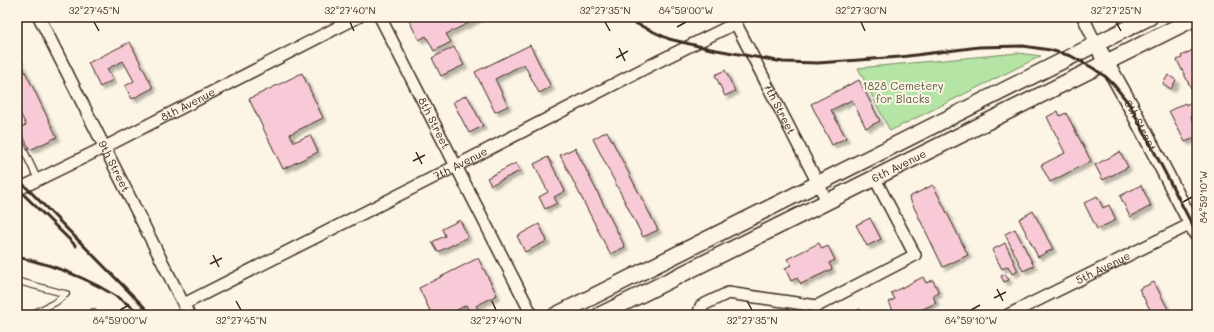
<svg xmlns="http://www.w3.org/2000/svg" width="1214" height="332" font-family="Mali,sans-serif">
  <defs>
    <filter id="shadow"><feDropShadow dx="3.5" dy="3.5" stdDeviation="1" flood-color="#0004"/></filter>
  </defs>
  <rect width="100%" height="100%" fill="#fcf5e5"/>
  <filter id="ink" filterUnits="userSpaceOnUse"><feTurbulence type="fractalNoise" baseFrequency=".025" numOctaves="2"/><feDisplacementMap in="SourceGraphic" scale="8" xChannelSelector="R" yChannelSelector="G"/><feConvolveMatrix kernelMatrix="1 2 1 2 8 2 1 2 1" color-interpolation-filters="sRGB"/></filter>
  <g filter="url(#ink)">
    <polygon fill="#b4e5a5" stroke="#788862" points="1018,53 1041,56 890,131 858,68"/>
    <g fill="#f8c9d6" stroke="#3b2a1e" filter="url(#shadow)">
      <polygon points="412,17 479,17 479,18 446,34 451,42 434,51 426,36 419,40 408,19"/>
      <polygon points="130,42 153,88 132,99 125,86 134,81 123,61 107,69 113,80 100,87 88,63"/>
      <polygon points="530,45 551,87 539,93 524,64 495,79 508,106 495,112 475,72"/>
      <polygon points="454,47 464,65 441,76 432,58"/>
      <polygon points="1197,48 1197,84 1191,88 1177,60 1182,58 1181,56"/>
      <polygon points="17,55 57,137 30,150 19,128 26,125 17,107"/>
      <polygon points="725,70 735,91 725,96 715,75"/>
      <polygon points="302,73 323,118 290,134 294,142 310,135 318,152 283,169 249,99"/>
      <polygon points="1168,75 1176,80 1171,89 1163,84"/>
      <polygon points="859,80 880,121 866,128 852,100 831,110 846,138 832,145 811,104"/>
      <polygon points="467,95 483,126 469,133 453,102"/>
      <polygon points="1191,102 1197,114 1191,116 1193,121 1197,119 1197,137 1185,142 1169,111 1185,103 1186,105"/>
      <polygon points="1058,111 1060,116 1066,113 1091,161 1050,182 1041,165 1065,153 1047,117"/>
      <polygon points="607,131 658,230 643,237 593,139"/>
      <polygon points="575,148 625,247 610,254 560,155"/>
      <polygon points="1120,152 1128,167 1103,180 1095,165"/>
      <polygon points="548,157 565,191 554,197 557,203 545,209 539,197 548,192 534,164"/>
      <polygon points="516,163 520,171 491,185 487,178"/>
      <polygon points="933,185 968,255 943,267 909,197"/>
      <polygon points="1141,185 1151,206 1130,217 1120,196"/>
      <polygon points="1097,196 1103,208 1109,205 1116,220 1097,229 1084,203"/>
      <polygon points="1033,211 1053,249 1038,257 1019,219"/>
      <polygon points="870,218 881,239 867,246 856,225"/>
      <polygon points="460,220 468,237 438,252 432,242 445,236 442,229"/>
      <polygon points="539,224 547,241 525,252 517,236"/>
      <polygon points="1015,229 1034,266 1023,271 1005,234"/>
      <polygon points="819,243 822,249 828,246 835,260 829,263 832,269 801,284 797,278 791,281 785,268 791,265 787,259"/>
      <polygon points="1005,243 1018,271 1012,274 1008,266 1002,269 992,250"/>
      <polygon points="478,258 497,295 476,306 481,315 471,315 466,305 448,315 432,315 419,288"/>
      <polygon points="1005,274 1009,280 1004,282 1001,276"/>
      <polygon points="923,277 926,283 933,280 939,293 933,296 936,303 910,315 903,315 902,312 895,315 889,302 895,299 891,293"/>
      <polygon points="1154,282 1171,315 1153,315 1139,289"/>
      <polygon points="860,309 863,315 847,315"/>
    </g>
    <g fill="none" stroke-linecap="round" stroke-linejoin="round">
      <g stroke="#3b2a1e" stroke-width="8">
        <g id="lane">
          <polyline points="17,141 21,144 38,180"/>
          <polyline points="17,281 66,294"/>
          <polyline points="93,312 94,315"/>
          <polyline points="30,315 56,302 66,294"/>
        </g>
      </g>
      <g stroke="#3b2a1e" stroke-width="14">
        <g id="street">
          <path id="s1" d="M39,17L189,315"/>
          <path id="s2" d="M380,17L532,315"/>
          <polyline points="1083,17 1096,44"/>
          <path id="s3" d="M733,18L827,201"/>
          <path id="s4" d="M17,190L105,147L358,17"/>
          <path id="s5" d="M184,304L456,166L657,62L736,23"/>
          <polyline points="698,315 701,306 728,293 817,306 915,255 874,177"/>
          <path id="s6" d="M1008,315L1197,221"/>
        </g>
      </g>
      <g stroke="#3b2a1e" stroke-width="18">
        <g id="secondary">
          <polyline points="1101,53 1130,105 1197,234"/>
          <polyline points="556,315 1150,17"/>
          <path id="s7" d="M600,315L1197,17"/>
        </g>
      </g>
      <use href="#lane" stroke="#fcf5e5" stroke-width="5.5"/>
      <use href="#street" stroke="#fcf5e5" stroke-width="11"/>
      <use href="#secondary" stroke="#fcf5e5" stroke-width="15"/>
      <g stroke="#3b2a1e" stroke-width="3">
        <path id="s8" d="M622,17L669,39L711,49L783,62L818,63L900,57L979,47L1023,46L1050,50L1071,56L1093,68L1106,77L1114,85L1130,105L1197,234"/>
        <polyline points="809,17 813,17"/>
        <polyline points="17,178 152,315"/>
        <polyline points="17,188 76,246"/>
        <path d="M17,257C61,266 107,286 142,315"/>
      </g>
    </g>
  </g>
  <path fill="none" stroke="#3b2a1e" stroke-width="1.5" d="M94,22L99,31M350,22L354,31M605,22L610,31M861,22L865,31M1116,22L1121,31M677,27L686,22M619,48L625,61M616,58L628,51M416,152L422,164M413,161L425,155M1183,202L1192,197M213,255L219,267M210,264L222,258M997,289L1003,301M994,298L1006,292M236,301L241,310M492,301L496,310M747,301L752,310M120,310L129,305M971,310L980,305"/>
  <g text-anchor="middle" stroke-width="4" stroke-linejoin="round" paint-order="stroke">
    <g font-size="11" fill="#595940" stroke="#fcf5e5">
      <text x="903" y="90">1828 Cemetery<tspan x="903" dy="13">for Blacks</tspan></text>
    </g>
    <g font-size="11" fill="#3b2a1e" stroke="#fcf5e5">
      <text dy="4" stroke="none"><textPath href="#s4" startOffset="191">8th Avenue</textPath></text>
      <text dy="4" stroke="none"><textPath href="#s3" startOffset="102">7th Street</textPath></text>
      <text dy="4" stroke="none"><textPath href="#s2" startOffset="119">8th Street</textPath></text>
      <text dy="4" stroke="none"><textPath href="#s8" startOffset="559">6th Street</textPath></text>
      <text dy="4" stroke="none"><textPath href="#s5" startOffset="310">7th Avenue</textPath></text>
      <text dy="4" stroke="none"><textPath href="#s7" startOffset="334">6th Avenue</textPath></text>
      <text dy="4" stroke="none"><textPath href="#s1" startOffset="167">9th Street</textPath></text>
      <text dy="4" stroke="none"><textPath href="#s6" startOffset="106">5th Avenue</textPath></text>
    </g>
  </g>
  <rect width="1214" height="332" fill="none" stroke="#fcf5e5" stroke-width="44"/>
  <rect x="22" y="22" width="1170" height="288" fill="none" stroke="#3b2a1e" stroke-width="1.5"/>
  <g font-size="10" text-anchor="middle" fill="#3b2a1e">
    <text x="94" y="14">32°27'45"N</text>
    <text x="350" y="14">32°27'40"N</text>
    <text x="605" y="14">32°27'35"N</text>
    <text x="686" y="14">84°59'00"W</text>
    <text x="861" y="14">32°27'30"N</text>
    <text x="1116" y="14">32°27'25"N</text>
    <text transform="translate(1203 197) rotate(-90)" y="4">84°59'10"W</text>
    <text x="120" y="324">84°59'00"W</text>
    <text x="241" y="324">32°27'45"N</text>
    <text x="496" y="324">32°27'40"N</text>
    <text x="752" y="324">32°27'35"N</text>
    <text x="971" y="324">84°59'10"W</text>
  </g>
</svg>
